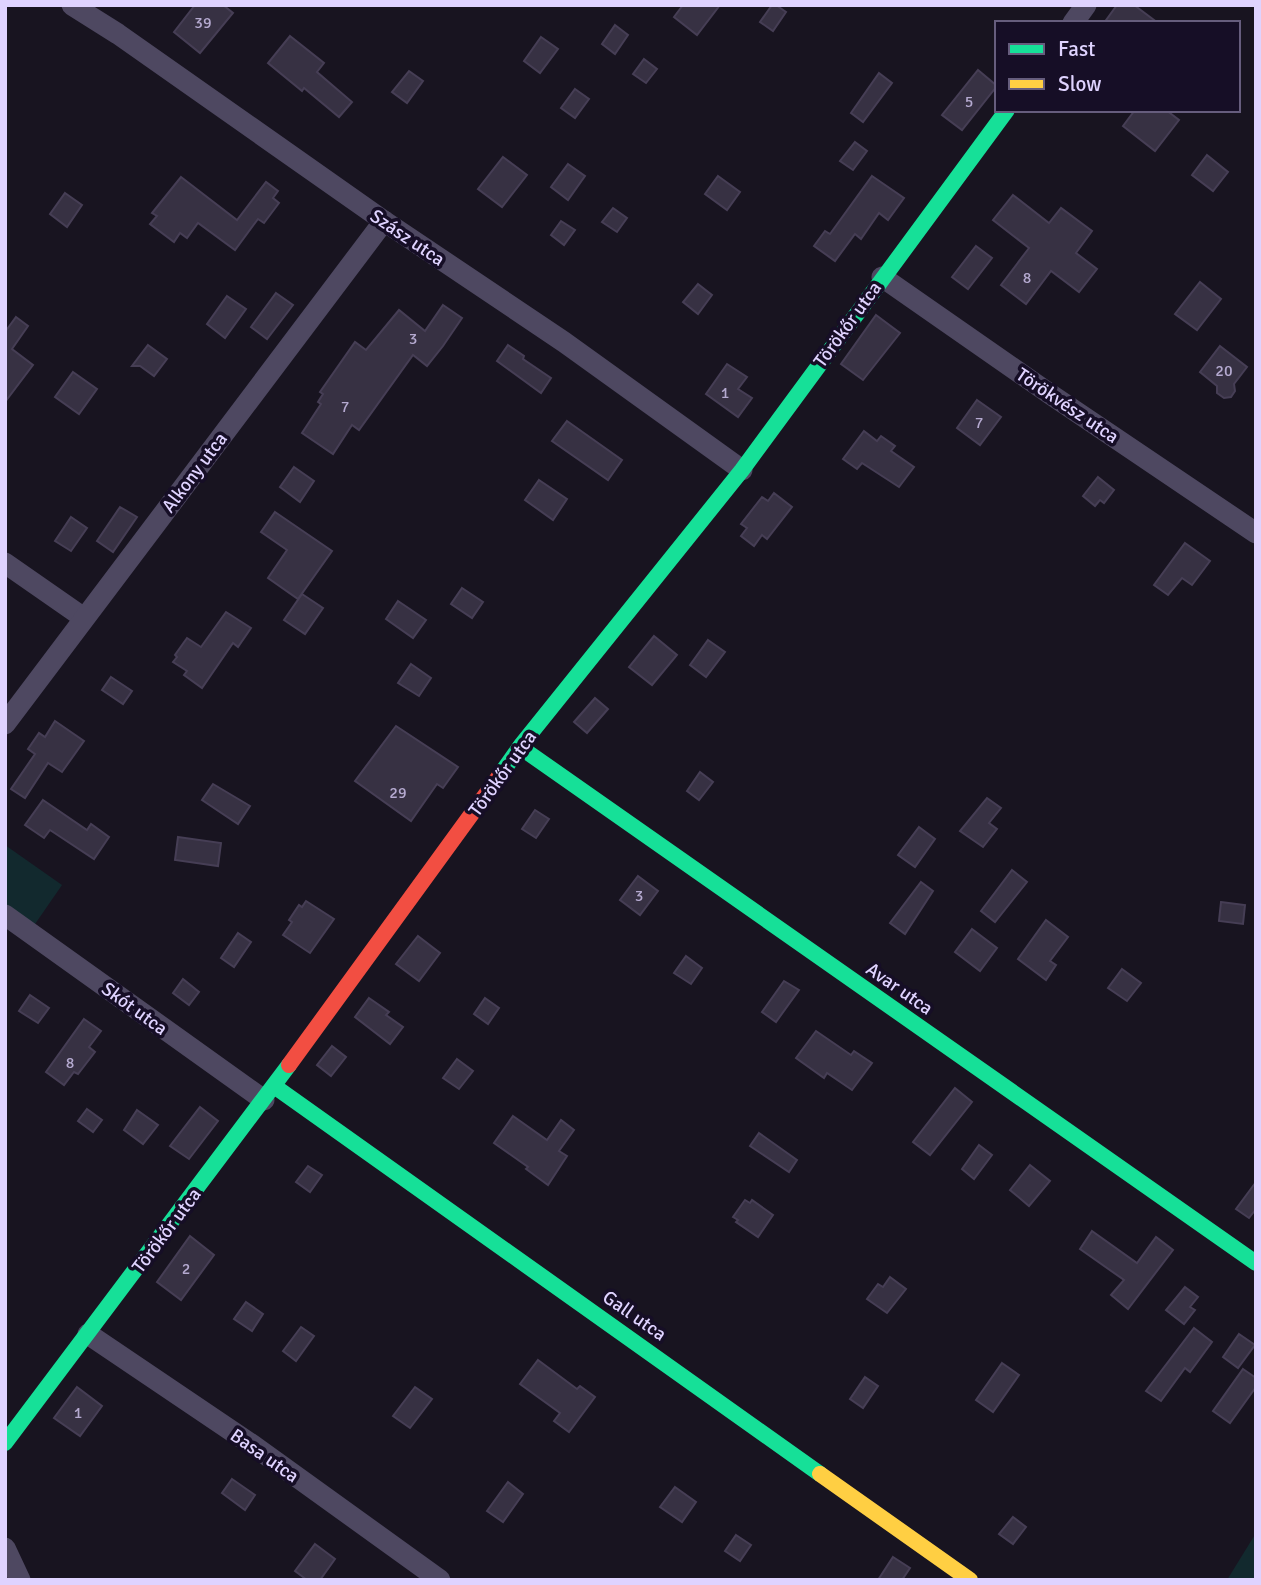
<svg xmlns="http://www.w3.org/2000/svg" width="1261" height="1585" font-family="Signika,sans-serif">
  <rect width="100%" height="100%" fill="#181420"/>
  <g fill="#12292e">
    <polygon points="5,845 62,885 33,927 5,907"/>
    <polygon points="1256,1533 1256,1580 1227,1580"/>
  </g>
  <g fill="#373143" stroke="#463e55" stroke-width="2">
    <polygon points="195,5 223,5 233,13 200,53 174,32"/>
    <polygon points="683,5 720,5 697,35 674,17"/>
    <polygon points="772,5 776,5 786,12 773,31 760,22"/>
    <polygon points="1117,5 1134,5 1158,23 1104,23"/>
    <polygon points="615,25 628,35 615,54 602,44"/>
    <polygon points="290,36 324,63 317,72 352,102 339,117 304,88 302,91 268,63"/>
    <polygon points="541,37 558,49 540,73 524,61"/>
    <polygon points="644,59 657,69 646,83 633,74"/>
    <polygon points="978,70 997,86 962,130 942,115"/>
    <polygon points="409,71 423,81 407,103 392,92"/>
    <polygon points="879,73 892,83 863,122 851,113"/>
    <polygon points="575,89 589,99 575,118 561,108"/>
    <polygon points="1135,110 1166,110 1179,120 1155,151 1123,126"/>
    <polygon points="855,142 867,151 853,170 840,161"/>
    <polygon points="1207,155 1228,172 1213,191 1192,175"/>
    <polygon points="503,157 527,175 502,207 478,189"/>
    <polygon points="568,164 585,176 568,200 551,187"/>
    <polygon points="718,176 740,192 727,210 705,194"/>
    <polygon points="872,176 904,198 888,220 879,213 861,239 855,234 835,261 814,246 825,231 830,234"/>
    <polygon points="181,177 237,220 266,182 278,191 273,198 279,203 264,223 258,219 235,250 198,223 187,238 180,233 174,242 150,224 157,216 152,213"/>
    <polygon points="65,193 82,205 67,227 50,214"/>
    <polygon points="1013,195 1049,223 1061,208 1092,231 1076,253 1097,269 1079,292 1051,271 1026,304 1001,285 1029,248 993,220"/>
    <polygon points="613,208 627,218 617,232 602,222"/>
    <polygon points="561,221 575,230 564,245 551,235"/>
    <polygon points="976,246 992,258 968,289 952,277"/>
    <polygon points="1200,282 1221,299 1197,330 1175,314"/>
    <polygon points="698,284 712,295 698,314 683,302"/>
    <polygon points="276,293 293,305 267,339 251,327"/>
    <polygon points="227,296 246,309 225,338 207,324"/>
    <polygon points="443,305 462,318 443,346 427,366 413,355 359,430 352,425 333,454 302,433 321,404 318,402 323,394 320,392 355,342 366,350 399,310 425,331"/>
    <polygon points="876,315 900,333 863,380 841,364"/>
    <polygon points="16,317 28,326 12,349 33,365 5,402 5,332"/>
    <polygon points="148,345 167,359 154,376 140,366 132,366"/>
    <polygon points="508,345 524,356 523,359 551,378 541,393 497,361"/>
    <polygon points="1220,346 1247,367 1234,384 1235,391 1231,397 1224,398 1217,393 1217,386 1200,372"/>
    <polygon points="727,364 747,377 738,389 752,398 738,417 706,394"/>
    <polygon points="73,372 97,389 79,414 55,397"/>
    <polygon points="977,400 1001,417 980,445 957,428"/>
    <polygon points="567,421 622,460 608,480 552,441"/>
    <polygon points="864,431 877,441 881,436 895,446 891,451 914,467 899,487 862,463 857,469 843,459"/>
    <polygon points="294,467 314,481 300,502 280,487"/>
    <polygon points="1098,477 1114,490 1104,503 1100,500 1095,506 1083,496"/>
    <polygon points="539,480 567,499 553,520 525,500"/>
    <polygon points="774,493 792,507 767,539 762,535 754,546 741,536 747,528 741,524 762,497 768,501"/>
    <polygon points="120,507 137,517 113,552 97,541"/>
    <polygon points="275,512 332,551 298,599 268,578 287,550 261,532"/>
    <polygon points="71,517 87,528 71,551 55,541"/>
    <polygon points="1185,543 1210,561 1192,585 1182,578 1168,595 1154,585"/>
    <polygon points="462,588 483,602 472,618 451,604"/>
    <polygon points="302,594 323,608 305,634 284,620"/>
    <polygon points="398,601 426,620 413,638 386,619"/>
    <polygon points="226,612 251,628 238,647 233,643 202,688 184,675 187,671 173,662 177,657 175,655 187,638 201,647"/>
    <polygon points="654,636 677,655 652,685 629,667"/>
    <polygon points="708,640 725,652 706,677 690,665"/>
    <polygon points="411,664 431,678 419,696 398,683"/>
    <polygon points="111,677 132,691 123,704 102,690"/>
    <polygon points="595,698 608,709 587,733 574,722"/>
    <polygon points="55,721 84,741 62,772 48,763 25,798 11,789 35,754 28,749 39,733 45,737"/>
    <polygon points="396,726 458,767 443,788 437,784 411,821 355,781"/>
    <polygon points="700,772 713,782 699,800 687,791"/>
    <polygon points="213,784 250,806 238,824 202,800"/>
    <polygon points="987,798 1001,808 989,823 997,829 983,847 960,831"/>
    <polygon points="43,800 87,830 91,824 109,837 94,859 50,830 44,838 25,825"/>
    <polygon points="535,810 549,819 536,838 522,829"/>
    <polygon points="919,827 935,839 915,867 898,855"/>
    <polygon points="178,837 221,843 218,866 175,860"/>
    <polygon points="1012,870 1027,882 995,922 981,911"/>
    <polygon points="638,876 658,891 640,915 620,900"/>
    <polygon points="921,882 933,891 905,934 890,923"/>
    <polygon points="306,901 334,919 310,953 283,935 292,922 289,920 299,905 302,907"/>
    <polygon points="1221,902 1245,905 1243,924 1219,921"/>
    <polygon points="1046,920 1068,937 1050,961 1056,965 1046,980 1018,959"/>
    <polygon points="972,929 997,948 980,971 955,952"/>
    <polygon points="238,933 251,942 234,967 221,958"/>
    <polygon points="418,936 440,953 419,981 396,964"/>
    <polygon points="686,956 702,968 691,984 674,973"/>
    <polygon points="1122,969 1141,983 1127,1001 1108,988"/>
    <polygon points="183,979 199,992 189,1005 173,993"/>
    <polygon points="784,981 799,990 776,1022 762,1012"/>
    <polygon points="30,995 49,1008 38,1023 19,1011"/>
    <polygon points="369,998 389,1012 386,1015 403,1027 390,1044 355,1017"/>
    <polygon points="485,998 499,1008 488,1024 474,1014"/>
    <polygon points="84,1019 101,1031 89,1047 95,1052 78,1074 74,1072 64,1085 46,1072"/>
    <polygon points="816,1031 851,1055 854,1051 872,1063 852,1090 827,1073 824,1078 796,1058"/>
    <polygon points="332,1046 346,1057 331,1076 317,1065"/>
    <polygon points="457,1059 473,1071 459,1089 443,1078"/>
    <polygon points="955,1088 972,1102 930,1155 913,1142"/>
    <polygon points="200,1107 218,1121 189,1159 170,1146"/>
    <polygon points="87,1109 102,1120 93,1132 78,1121"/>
    <polygon points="137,1110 158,1125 143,1144 124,1130"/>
    <polygon points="513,1116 547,1140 561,1120 574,1130 559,1151 567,1156 548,1185 526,1169 528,1167 494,1143"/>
    <polygon points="759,1133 797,1160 789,1172 750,1146"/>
    <polygon points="979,1145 992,1155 974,1179 962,1169"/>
    <polygon points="1030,1165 1050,1181 1029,1206 1010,1190"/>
    <polygon points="308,1166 322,1175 310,1192 296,1182"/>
    <polygon points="1256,1182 1256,1209 1249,1218 1236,1209"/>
    <polygon points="745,1200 750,1203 752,1200 773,1215 758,1237 736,1222 738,1220 733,1217"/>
    <polygon points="1092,1231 1137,1263 1156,1237 1173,1250 1128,1309 1111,1295 1124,1280 1080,1249"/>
    <polygon points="190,1236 214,1255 181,1300 157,1282"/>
    <polygon points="890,1277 906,1289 887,1313 867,1299 878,1284 883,1287"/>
    <polygon points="1185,1287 1198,1297 1190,1307 1195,1310 1184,1324 1166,1310"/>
    <polygon points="246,1302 263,1314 252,1331 234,1319"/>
    <polygon points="301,1327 314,1336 296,1361 283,1351"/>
    <polygon points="1194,1328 1212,1342 1190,1372 1185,1368 1161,1401 1146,1391"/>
    <polygon points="1239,1334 1255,1345 1238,1368 1223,1357"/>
    <polygon points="538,1360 577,1389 580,1386 595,1397 569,1432 554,1421 560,1413 520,1384"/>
    <polygon points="1002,1363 1019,1375 993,1412 976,1400"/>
    <polygon points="1243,1369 1256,1378 1256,1387 1230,1423 1213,1411"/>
    <polygon points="865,1377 878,1386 863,1408 850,1399"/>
    <polygon points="77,1387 102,1406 80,1436 54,1418"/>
    <polygon points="415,1387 432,1399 410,1428 393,1416"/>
    <polygon points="232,1479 255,1495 245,1510 222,1493"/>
    <polygon points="508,1482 523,1494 503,1522 487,1511"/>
    <polygon points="675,1487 696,1502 682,1522 660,1507"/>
    <polygon points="1013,1517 1026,1527 1013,1544 999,1534"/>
    <polygon points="736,1535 751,1545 740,1561 725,1551"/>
    <polygon points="315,1544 335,1559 320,1580 307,1580 295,1571"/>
    <polygon points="893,1557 910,1568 902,1580 878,1580"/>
  </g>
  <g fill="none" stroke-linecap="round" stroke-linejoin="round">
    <g stroke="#4e4861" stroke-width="21">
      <polyline points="72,5 118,34 384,221 564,342 742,470"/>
      <polyline points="1073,23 1086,5"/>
      <polyline points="882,277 1050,394 1256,533"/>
      <polyline points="5,563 84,618"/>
      <polyline points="5,724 384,221"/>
      <polyline points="5,915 264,1100"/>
      <polyline points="88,1334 254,1446 440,1580"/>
      <polyline points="5,1548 20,1580"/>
    </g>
    <g stroke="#16e098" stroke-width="16">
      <polyline points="520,747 1256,1263"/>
      <polyline points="500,775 522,744 742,470 1007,110"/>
      <polyline points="274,1086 820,1474"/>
      <polyline points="5,1443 289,1065"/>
    </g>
    <polyline stroke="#ffcf43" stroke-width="16" points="820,1474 970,1580"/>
    <polyline stroke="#f24e42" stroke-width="16" points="289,1065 500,775"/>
  </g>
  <g text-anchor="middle" stroke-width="7" stroke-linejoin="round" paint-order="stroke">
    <g font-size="16" fill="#b5aad0">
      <text x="203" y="28">39</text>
      <text x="969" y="107">5</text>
      <text x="1027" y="283">8</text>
      <text x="413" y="344">3</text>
      <text x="1224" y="376">20</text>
      <text x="725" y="398">1</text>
      <text x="345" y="412">7</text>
      <text x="979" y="428">7</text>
      <text x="398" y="798">29</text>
      <text x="639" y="901">3</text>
      <text x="70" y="1068">8</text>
      <text x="186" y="1274">2</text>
      <text x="78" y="1418">1</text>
    </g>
    <g font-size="19" fill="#dfd3ff" stroke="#160e26">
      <text transform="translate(408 237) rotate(34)" y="7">Szász utca</text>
      <text transform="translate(847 324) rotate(-54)" y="7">Törökőr utca</text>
      <text transform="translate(1068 405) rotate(34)" y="7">Törökvész utca</text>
      <text transform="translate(194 472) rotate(-53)" y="7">Alkony utca</text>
      <text transform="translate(502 773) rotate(-54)" y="7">Törökőr utca</text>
      <text transform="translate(900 988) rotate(35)" y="7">Avar utca</text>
      <text transform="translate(135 1008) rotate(36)" y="7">Skót utca</text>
      <text transform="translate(166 1230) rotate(-53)" y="7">Törökőr utca</text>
      <text transform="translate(635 1315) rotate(35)" y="7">Gall utca</text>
      <text transform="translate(265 1455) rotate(35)" y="7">Basa utca</text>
    </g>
  </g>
  <rect width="1261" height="1585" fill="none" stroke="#dfd3ff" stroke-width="14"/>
  <rect x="995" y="21" width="245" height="91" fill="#160e26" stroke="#665d7d" stroke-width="2"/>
  <rect x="1009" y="44" width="35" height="10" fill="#16e098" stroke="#665d7d" stroke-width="2"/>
  <text x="1058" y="56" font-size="21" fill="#dfd3ff">Fast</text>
  <rect x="1009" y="79" width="35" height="10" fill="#ffcf43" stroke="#665d7d" stroke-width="2"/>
  <text x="1058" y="91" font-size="21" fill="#dfd3ff">Slow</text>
</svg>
